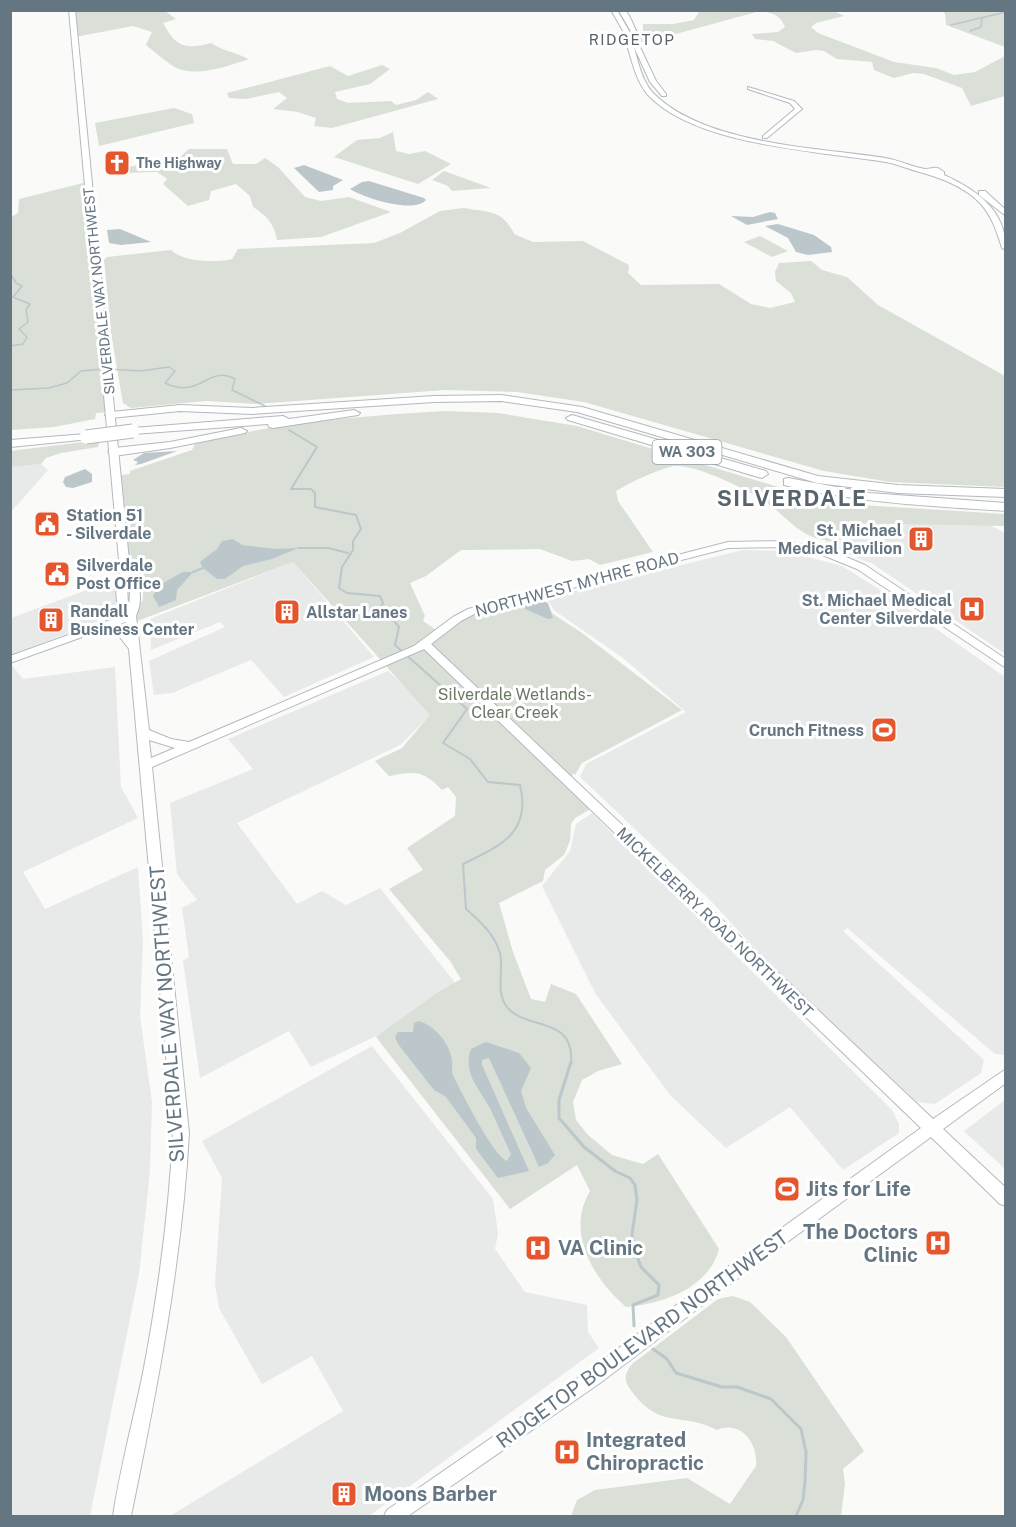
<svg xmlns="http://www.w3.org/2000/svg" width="1016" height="1527" font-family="'Public Sans',sans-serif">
  <rect width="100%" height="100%" fill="#fafaf8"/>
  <g fill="#e8e9e9">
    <polygon points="41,464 48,470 11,512 11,467"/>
    <polygon points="836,517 891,523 988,524 1005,533 1005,654 873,564 824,545"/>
    <polygon points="743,550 785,551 842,566 882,591 1005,677 1005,1055 995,1054 847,928 843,931 984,1060 981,1073 935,1104 917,1102 777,972 708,898 580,777 586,764 686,712 623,658 555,611 546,598"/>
    <polygon points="293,562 374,657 284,697 251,660 172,693 154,695 149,661 225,627 220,622 151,650 150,619"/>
    <polygon points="115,584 117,614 11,655 11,618 92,588"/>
    <polygon points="11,664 23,679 115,667 121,787 138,818 23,872 45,909 138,867 143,940 140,1016 152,1102 150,1171 139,1274 90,1516 11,1516"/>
    <polygon points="388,671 430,707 430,716 400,745 237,823 297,904 322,891 346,905 380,888 456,984 391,1029 311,1067 289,1031 200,1078 183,961 189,957 182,908 197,900 177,874 170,803 253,769 228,739"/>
    <polygon points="592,813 892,1110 899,1124 899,1133 843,1170 790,1107 726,1148 670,1095 595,993 542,886 570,851 576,824"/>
    <polygon points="372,1046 493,1199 498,1233 495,1249 525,1292 587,1305 588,1332 599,1348 369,1516 170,1516 343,1411 312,1356 262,1384 219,1308 215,1284 222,1178 202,1141"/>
    <polygon points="1005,1100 1005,1169 964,1131"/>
  </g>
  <g fill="#dadfd7">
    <path d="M700,10L834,11L844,16L816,23L811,27L818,33L894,62L936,68L954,75L975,72L1005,56V96L971,106L962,88L924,74L913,73L894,78L874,70L872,62L837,59L824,51L816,50L796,53L773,41L755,39L752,34L778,32L785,27C780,15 773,13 760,11L672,35H643V24H673L694,20Z"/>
    <path d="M72,11H165L176,19L163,23C176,47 185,50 211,43C223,51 235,52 249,59C228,66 194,79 173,66C164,60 155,52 146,45L152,32L133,26L75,37Z"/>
    <polygon points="939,11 1005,11 1005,47 946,25 945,13"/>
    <polygon points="382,65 390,69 370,84 335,92 337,99 348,103 391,101 396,105 416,100 428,92 438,99 332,128 314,126 316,118 298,112 273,109 287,98 279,92 246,99 229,98 227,93 330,66 348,76"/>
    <polygon points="174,108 192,114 194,123 99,146 95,123"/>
    <polygon points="393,132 396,151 409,154 425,151 451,164 418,184 334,157 357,140 380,138"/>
    <path d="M189,149H227L233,164H256L265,158L278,167L305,197L321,201L349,197L391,212L321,237L277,240C274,224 266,215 253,207L250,196L236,184L211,191L209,200L188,206L163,184L167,179L157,172L123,173L119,169L181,156Z"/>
    <polygon points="444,171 491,188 452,191 448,186 432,180"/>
    <polygon points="87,182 111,412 96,413 95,419 54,427 11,430 11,217 18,213 19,199"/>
    <path d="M463,208C488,212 503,210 514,234L533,242L583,241L629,265L628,273L641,285L719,284L751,304L770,308L795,302L791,293L776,281L775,272L779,263L811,261L822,270L847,277L878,305L1005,376V487L890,482L824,471L584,402L517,392L445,390L256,404L206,401L131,408L123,403L111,333L104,260L107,257L171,250C183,262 216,263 232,259L238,249L374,243L400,233L440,211Z"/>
    <polygon points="760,236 788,251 772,257 744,242"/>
    <path d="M446,411L498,413L577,426L808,496L861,505L1005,514V526L856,523L844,528L833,541C802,539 793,523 770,505C753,492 698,465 676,466C662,467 629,483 616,491L618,501L653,552L600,565L589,559L572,561L540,549L461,550L426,576L410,583L425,616L423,621L439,632L488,605L492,609L542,598L553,614L582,633L682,710L582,763L575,775L573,773L570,783L594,807L575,818L571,824L570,841L564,855L545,870L543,881L499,903L513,952L531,999L545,1002L551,984L576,994L622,1064L598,1071L582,1080L573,1102L576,1120L588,1135L612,1155L643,1164L658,1154L719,1249C709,1288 663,1304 626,1307C594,1279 565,1233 590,1191L577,1165L510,1209L376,1037L438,992L461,979L450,961L389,889L423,870L407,848L455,816L456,797L448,787L442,790C423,770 416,771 389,776L375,761L402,748L430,715L293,562L132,623L131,616L143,600V586L125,571L117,476L130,474V471L192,450L195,444C277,422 361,416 446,411Z"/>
    <polygon points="100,440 98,447 61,453 46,458 41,464 11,467 10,451"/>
    <path d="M733,1296L750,1302L786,1337L864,1451L843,1469L845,1484L841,1516H571L577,1500L595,1490L687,1478L730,1504L756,1466C758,1443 741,1420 717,1430C680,1411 660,1431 630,1389C623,1379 625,1373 632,1364L718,1299Z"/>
  </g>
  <g fill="#bbc7cb">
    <polygon points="304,165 343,180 333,186 333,190 319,192 294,168"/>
    <path d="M369,181L424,198L426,200C414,214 364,198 350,189L362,182Z"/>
    <polygon points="770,212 775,213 778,219 747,225 731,216 753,217"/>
    <polygon points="778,224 814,235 831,247 832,252 808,255 796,252 788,238 765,226"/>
    <polygon points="120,229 151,242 121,245 109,243 107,230"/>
    <polygon points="177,451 141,464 135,465 138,462 133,460 144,453"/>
    <polygon points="85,469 92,474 92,482 73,488 66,487 63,482 65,477"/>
    <polygon points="233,539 242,545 276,549 298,548 272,559 243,566 225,579 217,579 203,568 200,562 217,549 222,541"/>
    <polygon points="183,572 193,572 177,590 176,600 159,607 153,596 158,586"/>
    <polygon points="540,600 548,603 553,618 548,619 525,609 526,604"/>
    <path d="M419,1021C435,1026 451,1044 452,1062C453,1067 451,1071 453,1075C461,1092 493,1155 507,1161L511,1154C504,1140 498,1125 491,1110C481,1090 462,1074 471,1049L486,1042L519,1053L531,1068L521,1091L526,1108L555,1155L548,1163L539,1167L489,1058L482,1060V1065L529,1171L498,1178L476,1149V1138L446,1097L434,1090L398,1044L395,1037L398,1032H413L414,1023Z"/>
  </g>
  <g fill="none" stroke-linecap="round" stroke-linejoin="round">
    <g stroke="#bbc7cb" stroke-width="1.5">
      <polyline points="951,25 1006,12"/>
      <polyline points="970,31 981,27 982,18"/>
      <polyline points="10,273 16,283 22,286 13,297 30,304 26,310 28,322 19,329 27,337 23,344 10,346"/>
      <path d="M109,369L140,371L169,367L175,371L165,383C200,400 209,364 235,379L232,390L265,406"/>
      <polyline points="10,390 49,388 67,383 81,371 103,369"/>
    </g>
    <g stroke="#bbc7cb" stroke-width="2">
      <path d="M289,430L317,447L291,489H311L315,493V507L356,515L361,529L353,541V550L342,567L339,588L347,593L380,596L383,603L379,610L381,615L390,616L399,627L395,645L467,709L443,743L470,759L488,782L520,785C532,834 499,846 463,864L466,909C480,921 495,935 500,953C504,971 495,992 507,1007C526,1031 575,1015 571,1063"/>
      <polyline points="298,548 328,548 348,553"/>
      <polyline points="193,572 203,568"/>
    </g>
    <g stroke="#bbc7cb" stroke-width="3">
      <polyline points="571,1062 559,1100 559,1118 584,1147 615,1171 630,1178 635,1185 637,1200 632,1234 635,1251 641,1267 659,1285 658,1295 633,1305 634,1326"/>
      <polyline points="653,1349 667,1359 676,1373 722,1387 737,1387 771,1399 801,1429 806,1452 805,1482 803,1500 796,1516"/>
    </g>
    <g stroke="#b3babf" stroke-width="2">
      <g id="secondary">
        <path d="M69,10H75L130,571C141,585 143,600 136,616L149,730L171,739L189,742L414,646L453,617L468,609L728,542L785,541L827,549L865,565L1006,659V668L857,569L820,554L785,547L728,548L476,613L461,621L431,644L933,1119L1006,1069V1083L943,1129L1006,1188V1206L1000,1204L931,1137L745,1273L600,1383L408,1516H384L387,1510L588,1371L733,1263L921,1128L424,649L152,767L189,1133C182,1263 157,1389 131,1516H113C120,1469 133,1421 143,1373C158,1294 169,1214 173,1133L129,649L119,636L96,632L10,663V656L124,615C113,603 116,586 120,571ZM127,584L130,593L129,607L128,606ZM126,622L127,632L122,630L108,628ZM149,740L175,748L151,758Z"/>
        <path d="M611,10H617L632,36L629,40L633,45L636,40L619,11L625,10C633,19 634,31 642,40L639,45L656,81L666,94V96H662L650,82L634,47C638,62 642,81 653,93C705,145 816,147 885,158C899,160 912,167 925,169C929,169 934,167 938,168L944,172V175C977,190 1006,210 1006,250L1002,248C997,232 992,216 980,203C964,186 939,177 916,171C906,168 896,164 886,162C819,151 696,146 648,95C636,81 632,61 627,45L623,40L626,36Z"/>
        <polygon points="748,87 794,101 802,109 767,138 763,138 763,136 795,109 790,103 748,89"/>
        <polygon points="979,191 985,191 1006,210 1006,216 979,195"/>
      </g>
    </g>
    <g stroke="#b4b9bd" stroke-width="2">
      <g id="highway">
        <polygon points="501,395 582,407 818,476 898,485 1006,489 1006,497 898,493 817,483 577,412 501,401 434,402 252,414 180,411 111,418 105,415 111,412 180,405 252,408 434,396"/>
        <polygon points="354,410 360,413 358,415 273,428 269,427 268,424 133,434 127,431 133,428 283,416 289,419"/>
        <polygon points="572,415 766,471 768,474 762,478 758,477 568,420 566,418"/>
        <polygon points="241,428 247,431 245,433 170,448 114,456 108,452 114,448 170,442"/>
        <polygon points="86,434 90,435 90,439 10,447 10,440"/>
        <path d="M788,478L869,493L1006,503V511C931,506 857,503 784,485V479Z"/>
      </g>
    </g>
    <use href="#secondary" fill="#fff" fill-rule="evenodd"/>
    <use href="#highway" fill="#fff" fill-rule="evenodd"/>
    <g stroke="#b4b9bd" stroke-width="15" stroke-linecap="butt">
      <polyline id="highway-bridge" points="86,437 133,431"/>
    </g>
    <use href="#highway-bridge" stroke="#fff" stroke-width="13"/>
  </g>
  <defs>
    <g id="church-square" transform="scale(1.35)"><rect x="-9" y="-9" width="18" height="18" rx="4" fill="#e4572e" stroke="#fff"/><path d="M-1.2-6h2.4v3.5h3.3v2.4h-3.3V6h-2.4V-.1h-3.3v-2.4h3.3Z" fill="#fff"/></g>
    <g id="civic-square" transform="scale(1.35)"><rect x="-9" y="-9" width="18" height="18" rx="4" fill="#e4572e" stroke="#fff"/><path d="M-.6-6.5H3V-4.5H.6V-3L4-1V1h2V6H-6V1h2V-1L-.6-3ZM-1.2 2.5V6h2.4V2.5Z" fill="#fff"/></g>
    <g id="building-square" transform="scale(1.35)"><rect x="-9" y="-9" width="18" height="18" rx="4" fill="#e4572e" stroke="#fff"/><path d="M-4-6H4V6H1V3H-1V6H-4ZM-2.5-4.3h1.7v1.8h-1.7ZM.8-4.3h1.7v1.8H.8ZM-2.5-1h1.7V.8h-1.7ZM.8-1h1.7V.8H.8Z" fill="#fff"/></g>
    <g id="hospital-square" transform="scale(1.35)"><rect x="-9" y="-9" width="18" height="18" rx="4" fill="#e4572e" stroke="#fff"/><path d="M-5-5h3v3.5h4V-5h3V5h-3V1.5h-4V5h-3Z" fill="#fff"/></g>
    <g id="stadium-square" transform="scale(1.35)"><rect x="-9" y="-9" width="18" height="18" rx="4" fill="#e4572e" stroke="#fff"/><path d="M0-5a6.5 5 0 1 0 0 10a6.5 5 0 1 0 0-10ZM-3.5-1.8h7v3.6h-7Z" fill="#fff"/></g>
  </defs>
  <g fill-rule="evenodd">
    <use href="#church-square" x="117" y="163"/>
    <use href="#civic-square" x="47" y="524"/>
    <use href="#building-square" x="921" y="539"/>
    <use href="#civic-square" x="57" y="574"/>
    <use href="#hospital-square" x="972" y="609"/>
    <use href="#building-square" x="287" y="612"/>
    <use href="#building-square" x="51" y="620"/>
    <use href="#stadium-square" x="884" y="730"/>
    <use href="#stadium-square" x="787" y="1189"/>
    <use href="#hospital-square" x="938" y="1243"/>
    <use href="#hospital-square" x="538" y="1248"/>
    <use href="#hospital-square" x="567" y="1452"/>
    <use href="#building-square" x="344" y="1494"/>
  </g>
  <g text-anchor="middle" stroke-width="6" stroke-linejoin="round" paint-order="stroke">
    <g font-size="14" font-weight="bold" fill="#657683" stroke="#fff" text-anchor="start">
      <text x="136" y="168">The Highway</text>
    </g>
    <g font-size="14" fill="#657683" stroke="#fff">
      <text transform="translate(99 291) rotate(-96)" y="5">SILVERDALE WAY NORTHWEST</text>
    </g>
    <g font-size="15" letter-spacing="1.5" fill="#57646e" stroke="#fff">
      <text x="632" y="45">RIDGETOP</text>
    </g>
    <rect fill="#fff" stroke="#939fa8" stroke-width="1.5" x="652.5" y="440" width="69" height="24" rx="4.5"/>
    <g font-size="15" font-weight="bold" fill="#657683">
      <text x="687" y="457">WA 303</text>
    </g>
    <g font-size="16" font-weight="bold" fill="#657683" stroke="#fff" text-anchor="start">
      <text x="66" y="521">Station 51<tspan x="66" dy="18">- Silverdale</tspan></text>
      <text x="902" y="536" text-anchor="end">St. Michael<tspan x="902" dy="18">Medical Pavilion</tspan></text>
      <text x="76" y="571">Silverdale<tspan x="76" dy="18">Post Office</tspan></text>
      <text x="952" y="606" text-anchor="end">St. Michael Medical<tspan x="952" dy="18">Center Silverdale</tspan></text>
      <text x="70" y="617">Randall<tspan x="70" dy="18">Business Center</tspan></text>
      <text x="306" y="618">Allstar Lanes</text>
      <text x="864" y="736" text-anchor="end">Crunch Fitness</text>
    </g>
    <g font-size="16" fill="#657683" stroke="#fff">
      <text transform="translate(577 584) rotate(-15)" y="6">NORTHWEST MYHRE ROAD</text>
      <text transform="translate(715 922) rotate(44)" y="6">MICKELBERRY ROAD NORTHWEST</text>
    </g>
    <g font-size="16" fill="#687a64" stroke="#fff">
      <text x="515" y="700">Silverdale Wetlands-<tspan x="515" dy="18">Clear Creek</tspan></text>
    </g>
    <g font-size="20" fill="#657683" stroke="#fff">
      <text transform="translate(167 1014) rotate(-94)" y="7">SILVERDALE WAY NORTHWEST</text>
      <text transform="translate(642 1339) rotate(-36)" y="7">RIDGETOP BOULEVARD NORTHWEST</text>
    </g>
    <g font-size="20" font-weight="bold" fill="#657683" stroke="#fff" text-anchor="start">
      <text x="806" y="1196">Jits for Life</text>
      <text x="918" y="1239" text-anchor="end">The Doctors<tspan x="918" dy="23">Clinic</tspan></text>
      <text x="558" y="1255">VA Clinic</text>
      <text x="586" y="1447">Integrated<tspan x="586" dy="23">Chiropractic</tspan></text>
      <text x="364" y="1501">Moons Barber</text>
    </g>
    <g font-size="22" font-weight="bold" letter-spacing="1.5" fill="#57646e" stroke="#fff">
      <text x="792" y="506">SILVERDALE</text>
    </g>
  </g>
  <rect width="1016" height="1527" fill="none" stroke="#657683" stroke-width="24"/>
</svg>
